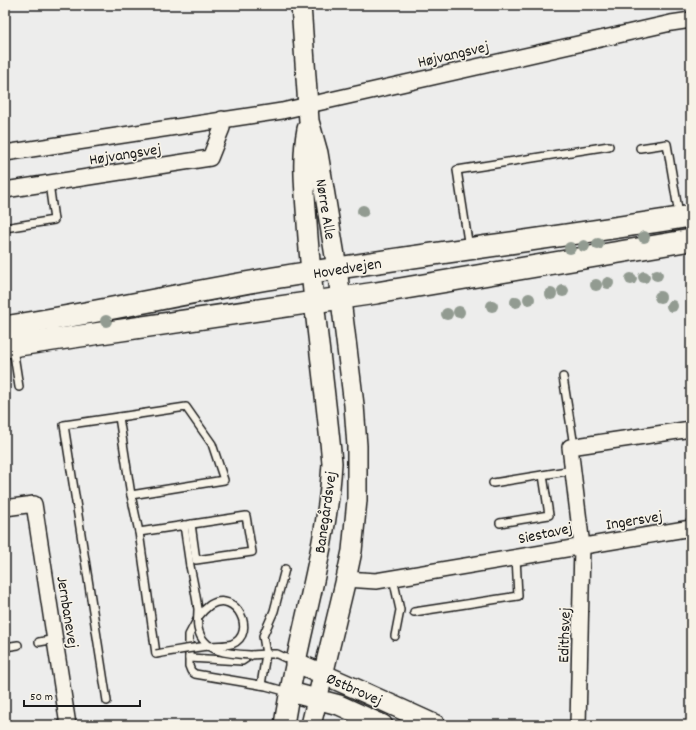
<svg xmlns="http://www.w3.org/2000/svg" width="696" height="730" font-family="Dekko,sans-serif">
  <rect width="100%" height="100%" fill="#ededec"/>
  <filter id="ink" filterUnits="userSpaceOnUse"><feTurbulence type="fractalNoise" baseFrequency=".025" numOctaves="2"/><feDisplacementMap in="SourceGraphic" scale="8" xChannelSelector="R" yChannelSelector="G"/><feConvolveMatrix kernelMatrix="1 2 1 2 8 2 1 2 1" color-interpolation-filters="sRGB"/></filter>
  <g filter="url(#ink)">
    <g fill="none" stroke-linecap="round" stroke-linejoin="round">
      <g stroke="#1c1c1c" stroke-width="10">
        <g id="service">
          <polyline points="640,148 667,144 679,215"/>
          <polyline points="5,228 54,220 49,183"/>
          <polyline points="469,248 457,170 609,146"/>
          <polyline points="13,348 19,387"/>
          <polyline points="563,377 574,446"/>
          <polyline points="119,417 186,407 212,444 224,480 131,495"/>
          <polyline points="493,483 573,470"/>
          <polyline points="500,523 549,515 543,475"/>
          <polyline points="184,525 190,566"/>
          <polyline points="139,532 246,516 252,552 196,560 191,524"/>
          <polyline points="393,578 400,610 395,636"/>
          <polyline points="414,612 518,596 516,557"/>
          <polyline points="198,618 189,635 189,666 191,671 195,674 266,686 288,692"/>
          <polyline points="39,642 56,639"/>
          <polyline points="5,647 18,645"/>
          <polyline points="189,658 242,661 251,655 266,654 277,654 294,662"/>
          <polyline points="261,685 266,654 263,636 274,611 285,569"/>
          <polyline points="107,701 64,425 119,417 131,495 139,532 156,654"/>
        </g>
      </g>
      <g stroke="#1c1c1c" stroke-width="18">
        <g id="minor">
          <polyline points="5,153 282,111 671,23 691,20"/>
          <polyline points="5,190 210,158 222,128 222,119"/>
          <polyline points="5,508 34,504 68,725"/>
          <polyline points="346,579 376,581 691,528"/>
          <polyline points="578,725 582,546 570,447 691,429"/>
        </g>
      </g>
      <g stroke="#1c1c1c" stroke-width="22">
        <g id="tertiary">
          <polyline points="301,5 309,121 318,153 337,268 354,405 357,446 357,500 352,551 346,579 311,725"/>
          <polyline points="295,662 359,690 436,725"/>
          <polyline points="290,692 339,705 383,725"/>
          <path d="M284,725C297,637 327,552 332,463C325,383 312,303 307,223C305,192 301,159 307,129"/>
        </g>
      </g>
      <g stroke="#1c1c1c" stroke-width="24">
        <g id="secondary">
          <path d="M5,327C97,313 188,292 280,277C417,255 554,238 691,216"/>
          <polyline points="5,347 376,293 691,240"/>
        </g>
      </g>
      <use href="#service" stroke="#f7f3e8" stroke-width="7"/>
      <use href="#minor" stroke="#f7f3e8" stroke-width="15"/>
      <use href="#tertiary" stroke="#f7f3e8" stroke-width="19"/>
      <use href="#secondary" stroke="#f7f3e8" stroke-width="21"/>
      <g stroke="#1c1c1c" stroke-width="10" stroke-linecap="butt">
        <g id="service-bridge">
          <path d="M190,566C193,580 196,595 198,609C198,615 197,622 198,628C203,653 230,654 251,655"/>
          <path d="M156,654C175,651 193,647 211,646C219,645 225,646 232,644C258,633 236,589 210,605C206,608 202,612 199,616"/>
        </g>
      </g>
      <use href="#service-bridge" stroke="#f7f3e8" stroke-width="7"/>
    </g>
    <g fill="#929b91">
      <circle cx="363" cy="211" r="6"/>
      <circle cx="644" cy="237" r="6"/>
      <circle cx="598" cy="244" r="6"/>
      <circle cx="584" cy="246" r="6"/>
      <circle cx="570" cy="248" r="6"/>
      <circle cx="657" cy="275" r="6"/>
      <circle cx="644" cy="277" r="6"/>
      <circle cx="631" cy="279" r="6"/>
      <circle cx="608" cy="283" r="6"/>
      <circle cx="596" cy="285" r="6"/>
      <circle cx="563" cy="291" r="6"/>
      <circle cx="551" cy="294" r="6"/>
      <circle cx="660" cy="297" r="6"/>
      <circle cx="529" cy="299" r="6"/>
      <circle cx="516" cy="302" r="6"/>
      <circle cx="492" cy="306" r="6"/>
      <circle cx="672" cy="306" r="6"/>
      <circle cx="459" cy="312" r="6"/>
      <circle cx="447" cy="314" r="6"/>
      <circle cx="106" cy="321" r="6"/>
    </g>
  </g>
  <g text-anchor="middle" stroke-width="3" stroke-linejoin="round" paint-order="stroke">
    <g font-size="16" fill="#1c1c1c" stroke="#f7f3e8">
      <text transform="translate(453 53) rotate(-13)" y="6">Højvangsvej</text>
      <text transform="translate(125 153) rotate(-9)" y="6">Højvangsvej</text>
      <text transform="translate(327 209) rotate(81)" y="6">Nørre Alle</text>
      <text transform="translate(347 267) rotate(-9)" y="6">Hovedvejen</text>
      <text transform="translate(324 512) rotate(-82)" y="6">Banegårdsvej</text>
      <text transform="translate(634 519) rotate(-9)" y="6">Ingersvej</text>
      <text transform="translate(545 532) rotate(-12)" y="6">Siestavej</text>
      <text transform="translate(69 612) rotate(81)" y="6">Jernbanevej</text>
      <text transform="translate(563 635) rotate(-88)" y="6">Edithsvej</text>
      <text transform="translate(355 688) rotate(24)" y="6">Østbrovej</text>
    </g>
  </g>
  <rect width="696" height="730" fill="none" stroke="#f7f3e8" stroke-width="20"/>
  <rect x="10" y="10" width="676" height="710" fill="none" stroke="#1c1c1c" stroke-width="1.5" filter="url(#ink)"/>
  <path d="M24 700v6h116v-6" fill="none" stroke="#1c1c1c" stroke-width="2"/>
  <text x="30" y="700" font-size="12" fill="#1c1c1c" stroke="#f7f3e8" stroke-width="3" paint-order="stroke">50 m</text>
</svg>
